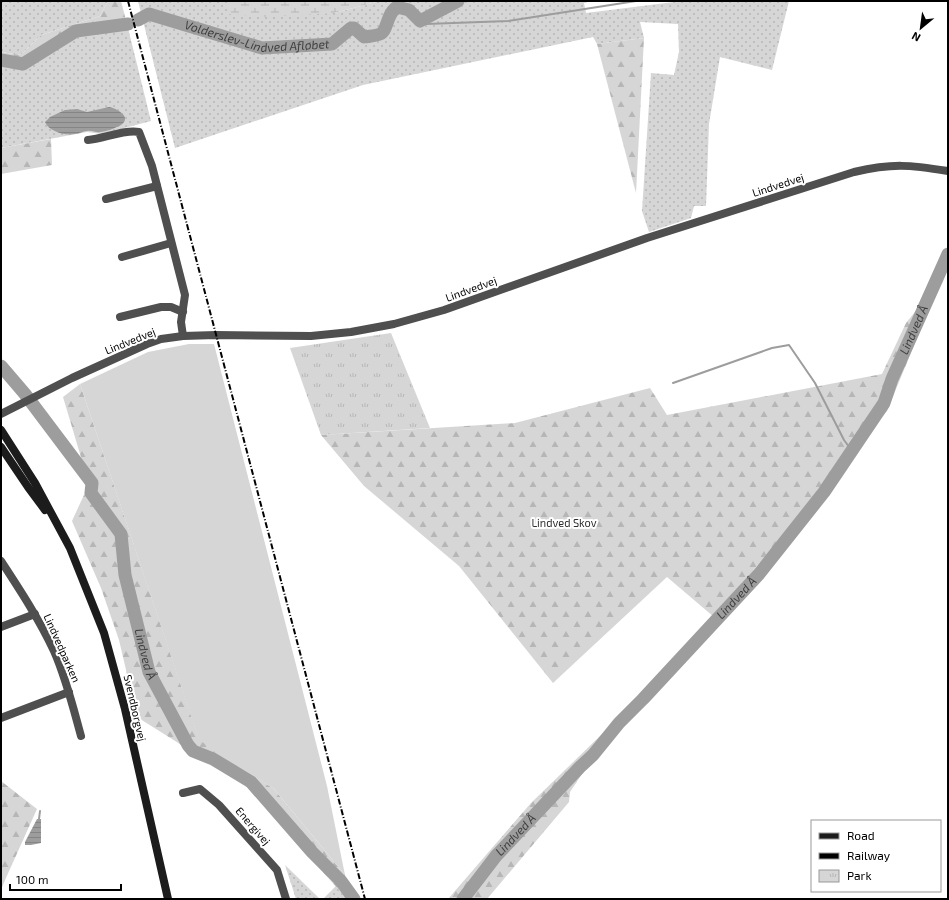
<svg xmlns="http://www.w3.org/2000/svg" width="949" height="900" font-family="'Exo 2',sans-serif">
  <defs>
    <pattern id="grass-dots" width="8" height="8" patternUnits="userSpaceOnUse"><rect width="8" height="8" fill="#d6d6d6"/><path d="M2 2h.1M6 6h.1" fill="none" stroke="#b6b6b6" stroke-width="1.8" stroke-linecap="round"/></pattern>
    <pattern id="forest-firs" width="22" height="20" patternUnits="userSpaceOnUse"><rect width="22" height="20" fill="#d6d6d6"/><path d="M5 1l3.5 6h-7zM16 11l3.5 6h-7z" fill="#b6b6b6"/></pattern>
    <pattern id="wetland-marsh" width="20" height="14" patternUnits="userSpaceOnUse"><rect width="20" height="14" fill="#d6d6d6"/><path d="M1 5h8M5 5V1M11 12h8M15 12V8" fill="none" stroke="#b6b6b6"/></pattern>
    <pattern id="park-tufts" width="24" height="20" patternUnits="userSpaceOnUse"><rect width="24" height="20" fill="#d6d6d6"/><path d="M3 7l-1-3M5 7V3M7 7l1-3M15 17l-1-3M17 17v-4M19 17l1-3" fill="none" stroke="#b6b6b6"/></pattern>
    <pattern id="water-rules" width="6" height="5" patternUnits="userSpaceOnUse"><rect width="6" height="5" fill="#9d9d9d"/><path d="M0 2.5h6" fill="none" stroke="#858585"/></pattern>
  </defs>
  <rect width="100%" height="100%" fill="#fff"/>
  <g fill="url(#grass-dots)">
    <polygon points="1,1 108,1 100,16 41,35 21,55 1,52"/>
    <polygon points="138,1 229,1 229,14 334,13 380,1 591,1 584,3 586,13 682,1 789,1 772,70 720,57 709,124 706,206 694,206 691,218 649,232 642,211 651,73 674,75 679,52 678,24 640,22 644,38 597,44 593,37 363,85 175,148"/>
    <polygon points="128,28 151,121 102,134 87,132 1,148 1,63 24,67 76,33"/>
    <polygon points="285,865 320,899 296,899"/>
    <polygon points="341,881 354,899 323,899"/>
  </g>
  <g fill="url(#forest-firs)">
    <polygon points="108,1 121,1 128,28 76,33 24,67 1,63 1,52 21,55 41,35 100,16"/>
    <polygon points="644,38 636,193 597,44"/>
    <polygon points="51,139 52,165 1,174 1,148"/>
    <polygon points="923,302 930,307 887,411 714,617 667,577 553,683 459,566 364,486 321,435 515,423 650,388 667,415 882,374 906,323"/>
    <polygon points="80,384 199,739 274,789 345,875 349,899 347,899 245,785 137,717 119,640 101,588 72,521 89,484 63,397"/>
    <polygon points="601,735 605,739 570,792 569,802 487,899 448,899 531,803"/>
    <polygon points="1,781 37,809 1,889"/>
  </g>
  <polygon fill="url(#wetland-marsh)" points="229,1 380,1 334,13 264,17 229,14"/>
  <polygon fill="url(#park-tufts)" points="391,333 430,428 321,435 290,348"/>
  <polygon fill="#d6d6d6" points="189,344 214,344 327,786 345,875 274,789 199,740 80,384 148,352"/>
  <g fill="url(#water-rules)">
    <path d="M109,107C116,108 133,117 121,125C116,128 105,132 100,132C96,133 92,130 87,131C83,131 79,134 75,134C66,136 49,132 45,122L50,117L65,110L77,109L87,112Z"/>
    <polygon points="37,819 41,819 41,843 31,845 25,845 25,842"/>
  </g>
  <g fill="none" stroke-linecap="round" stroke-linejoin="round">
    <g stroke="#9d9d9d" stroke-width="2">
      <polyline points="420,21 426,24 508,21 636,1"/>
      <polyline points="673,383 772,348 789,345 815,383 844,440 852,451"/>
      <polyline points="39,819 40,811"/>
    </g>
    <g stroke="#9d9d9d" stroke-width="13">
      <path id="s1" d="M138,20L149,14L262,48L332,44L351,28H354L364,37C369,36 376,36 380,34C388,31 386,14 397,7L409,10L420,21L458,1"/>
      <polyline points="1,60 23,64 76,31 128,24"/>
      <path id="s2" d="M1,366L25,394L92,483L91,493L121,534L125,575L149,672L188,745L193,751L213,759L251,782L312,852L341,881L354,899"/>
      <path id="s3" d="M463,899L496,856L580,767L593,755L619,723L643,699L759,574L824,492L884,403L892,379L948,254"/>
    </g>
    <g stroke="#4f4f4f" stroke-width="8">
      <path d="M88,140C103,139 125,129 139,132L152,166L185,295L181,322L183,336"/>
      <polyline points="106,199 157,186"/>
      <polyline points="122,257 171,243"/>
      <polyline points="120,317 161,307 171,307 183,312"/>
      <path d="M1,561C20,590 39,619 54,651C66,678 73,707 81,736"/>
      <polyline points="1,627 35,614"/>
      <polyline points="1,718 69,692"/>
      <polyline points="183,793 200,789 219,805 277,870 286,899"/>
    </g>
    <path stroke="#4f4f4f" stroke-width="8" d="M1,414L72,378L147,344L161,339L183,336L216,335L311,336L351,332L394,324L444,310L647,238L854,172C893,163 910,165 948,171"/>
    <g stroke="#1c1c1c" stroke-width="8">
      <polyline points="1,430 35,483 70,548 104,633 125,709 168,899"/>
      <polyline points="1,447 28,487 45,510"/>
    </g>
    <polyline stroke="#000" stroke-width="2" stroke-dasharray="6 2 1 2" stroke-linecap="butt" points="128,1 365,899"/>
  </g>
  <g text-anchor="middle" stroke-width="4" stroke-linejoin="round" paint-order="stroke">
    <g font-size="11" fill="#000" stroke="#fff">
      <text transform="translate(778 185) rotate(-18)" y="4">Lindvedvej</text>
      <text transform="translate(471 289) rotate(-20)" y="4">Lindvedvej</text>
      <text transform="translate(130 341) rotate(-22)" y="4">Lindvedvej</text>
      <text transform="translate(62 648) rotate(66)" y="4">Lindvedparken</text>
      <text transform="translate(135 708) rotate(77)" y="4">Svendborgvej</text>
      <text transform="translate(253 826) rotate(49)" y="4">Energivej</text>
    </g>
    <g font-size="11" fill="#2d2d2d" stroke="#fff">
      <text x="564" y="527">Lindved Skov</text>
    </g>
    <g font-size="12" font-style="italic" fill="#3e3e3e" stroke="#fff">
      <text dy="4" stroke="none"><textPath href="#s1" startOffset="124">Volderslev-Lindved Afløbet</textPath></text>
      <text dy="4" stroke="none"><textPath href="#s3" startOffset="731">Lindved Å</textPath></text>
      <text dy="4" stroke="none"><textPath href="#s3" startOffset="407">Lindved Å</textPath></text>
      <text dy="4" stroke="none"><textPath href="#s2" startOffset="332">Lindved Å</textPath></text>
      <text dy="4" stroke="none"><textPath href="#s3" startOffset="83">Lindved Å</textPath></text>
    </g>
  </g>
  <rect width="949" height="900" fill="none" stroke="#000000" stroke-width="4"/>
  <rect x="811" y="820" width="130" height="72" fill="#ffffff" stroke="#999999"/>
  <rect x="819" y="833" width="20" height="6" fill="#1c1c1c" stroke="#999999"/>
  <text x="847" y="840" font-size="12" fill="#000000">Road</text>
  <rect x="819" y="853" width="20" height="6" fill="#000000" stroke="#999999"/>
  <text x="847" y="860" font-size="12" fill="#000000">Railway</text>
  <rect x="819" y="870" width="20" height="12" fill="url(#park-tufts)" stroke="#999999"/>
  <text x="847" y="880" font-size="12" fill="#000000">Park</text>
  <g transform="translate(921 28) rotate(209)" stroke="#ffffff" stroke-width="3" paint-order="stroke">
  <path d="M0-3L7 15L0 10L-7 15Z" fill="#000000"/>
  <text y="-6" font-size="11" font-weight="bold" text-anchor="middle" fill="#000000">N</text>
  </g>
  <path d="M10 884v6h111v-6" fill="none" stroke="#000000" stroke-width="2"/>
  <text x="16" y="884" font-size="12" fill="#000000" stroke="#ffffff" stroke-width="3" paint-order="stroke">100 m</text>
</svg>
